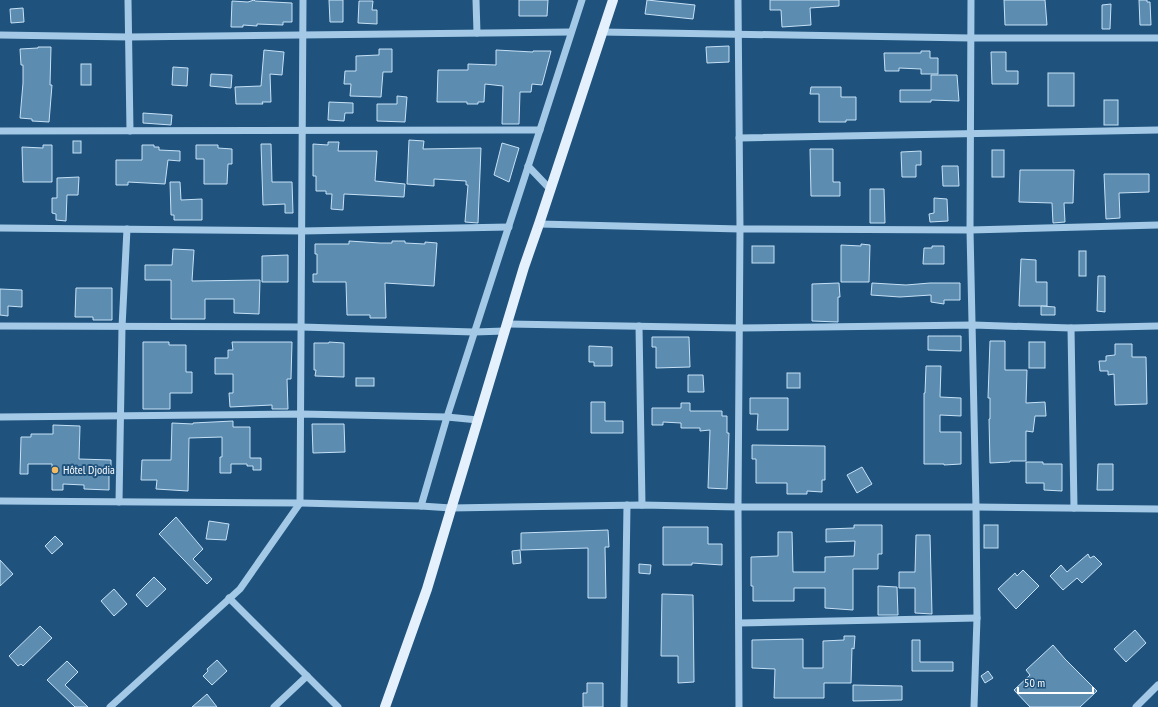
<svg xmlns="http://www.w3.org/2000/svg" width="1158" height="707" font-family="'PT Sans Narrow',sans-serif">
  <rect width="100%" height="100%" fill="#1f537d"/>
  <g fill="#5d8cb1" stroke="#c6e1f6">
    <polygon points="254,0 255,1 292,3 292,22 283,22 283,25 257,24 257,26 243,25 243,27 231,27 232,1 248,2"/>
    <polygon points="329,0 343,0 343,22 330,22"/>
    <polygon points="519,0 548,0 547,16 519,16"/>
    <polygon points="647,0 695,5 693,19 645,14"/>
    <polygon points="770,0 839,0 839,6 810,8 811,25 782,27 781,10 770,10"/>
    <polygon points="1004,0 1045,0 1047,25 1005,25"/>
    <polygon points="1139,0 1147,0 1147,2 1150,2 1151,25 1140,25"/>
    <polygon points="359,1 373,1 372,10 377,10 377,24 358,23"/>
    <polygon points="1111,4 1110,29 1102,29 1102,5"/>
    <polygon points="23,8 24,22 11,23 10,9"/>
    <polygon points="729,46 729,62 707,63 706,47"/>
    <polygon points="38,47 51,47 50,85 52,85 49,122 32,121 32,119 20,118 23,83 23,65 21,65 20,49 38,48"/>
    <polygon points="379,49 392,49 392,72 383,72 381,97 350,96 351,84 344,84 345,71 356,71 356,56 379,55"/>
    <polygon points="264,50 284,52 282,75 270,74 271,102 262,102 263,104 236,104 235,87 261,86"/>
    <polygon points="496,50 533,52 533,51 551,51 542,85 532,84 531,92 520,92 519,124 502,124 503,86 485,84 484,102 478,102 478,104 467,104 467,102 437,102 438,70 468,70 468,64 496,65"/>
    <polygon points="921,51 930,51 930,58 938,58 938,74 921,74 921,69 899,68 899,71 885,71 884,53 921,53"/>
    <polygon points="991,52 1006,52 1006,71 1018,71 1018,84 992,84"/>
    <rect x="81" y="64" width="10" height="21"/>
    <polygon points="173,67 188,68 187,86 172,85"/>
    <rect x="1048" y="73" width="26" height="33"/>
    <polygon points="211,74 232,75 231,88 210,86"/>
    <polygon points="931,75 957,75 959,101 931,100 931,102 900,102 900,90 931,90"/>
    <polygon points="811,87 841,87 841,97 856,97 856,120 846,120 846,122 819,122 819,94 810,94"/>
    <polygon points="397,96 407,97 405,122 377,121 377,104 397,104"/>
    <rect x="1104" y="100" width="14" height="25"/>
    <polygon points="329,102 353,103 353,113 345,113 344,121 328,120"/>
    <polygon points="143,113 172,115 171,125 143,123"/>
    <polygon points="409,140 424,141 423,149 481,148 478,223 465,222 468,185 466,185 466,181 434,179 434,186 407,184"/>
    <rect x="73" y="141" width="8" height="12"/>
    <polygon points="328,142 339,142 338,151 377,151 375,181 405,184 404,197 344,194 343,210 331,209 332,194 326,194 326,191 316,191 316,176 313,176 313,144 328,145"/>
    <polygon points="502,143 519,148 509,182 494,175"/>
    <polygon points="261,144 271,144 272,182 292,182 293,213 285,213 285,204 263,205"/>
    <polygon points="43,145 52,145 52,182 23,182 22,147 43,148"/>
    <polygon points="142,145 154,145 154,147 159,147 159,150 180,151 180,161 168,160 165,184 128,182 128,185 116,185 116,160 142,160"/>
    <polygon points="196,145 218,145 218,148 232,149 232,164 228,164 227,184 204,184 204,159 196,159"/>
    <polygon points="810,149 833,149 833,182 840,182 840,196 811,196"/>
    <rect x="992" y="150" width="12" height="27"/>
    <polygon points="921,151 921,165 916,165 916,177 902,177 901,152"/>
    <polygon points="942,166 958,166 959,186 943,186"/>
    <polygon points="1020,170 1074,170 1073,203 1064,203 1065,222 1053,223 1052,203 1019,202"/>
    <polygon points="1104,174 1149,174 1149,192 1119,193 1120,218 1106,219"/>
    <polygon points="79,177 78,195 67,195 66,221 56,220 56,214 52,213 52,198 57,198 57,178"/>
    <polygon points="170,182 180,182 181,200 202,199 202,220 174,220 174,215 171,215"/>
    <polygon points="870,189 884,189 885,223 870,223"/>
    <polygon points="934,198 947,199 948,221 930,222 929,214 934,213"/>
    <polygon points="349,241 380,243 392,243 392,241 405,241 405,243 425,244 425,242 437,243 434,286 385,283 386,318 370,318 370,315 347,315 346,282 313,282 313,274 317,274 317,254 315,254 315,244 349,244"/>
    <polygon points="861,244 870,245 869,282 841,282 841,245 861,246"/>
    <rect x="752" y="246" width="22" height="17"/>
    <polygon points="932,246 944,246 944,264 923,264 924,248 932,248"/>
    <polygon points="173,249 194,250 192,281 260,280 259,314 234,313 234,299 205,299 205,319 171,319 171,280 145,280 145,265 172,265"/>
    <rect x="1079" y="251" width="7" height="25"/>
    <polygon points="288,255 288,282 262,282 262,256"/>
    <polygon points="1021,259 1036,260 1036,282 1047,282 1047,306 1019,306"/>
    <polygon points="1098,276 1105,276 1105,312 1097,311"/>
    <polygon points="839,283 840,297 838,297 838,322 812,321 812,284"/>
    <polygon points="872,283 906,285 930,283 960,283 960,300 944,300 944,304 931,302 931,295 900,297 871,295"/>
    <polygon points="76,288 112,288 112,320 93,320 93,317 75,317"/>
    <polygon points="0,289 22,290 22,307 8,306 8,316 0,315"/>
    <polygon points="1041,306 1055,307 1055,315 1041,315"/>
    <polygon points="928,336 961,336 961,351 928,350"/>
    <polygon points="652,337 689,337 690,367 656,368 656,347 652,347"/>
    <polygon points="990,341 1005,341 1005,370 1027,370 1026,403 1045,402 1046,416 1035,416 1033,432 1026,431 1026,461 1010,461 1010,462 990,463 989,419 990,419 990,398 988,398"/>
    <polygon points="143,342 169,342 169,345 186,345 186,372 192,372 192,393 170,393 170,409 143,409"/>
    <polygon points="232,342 292,342 291,379 287,379 288,409 272,409 272,405 230,407 229,393 233,393 233,374 215,374 215,358 228,358 228,350 233,350"/>
    <polygon points="329,342 344,343 344,377 315,376 316,370 314,370 314,343 329,343"/>
    <rect x="1029" y="342" width="16" height="26"/>
    <polygon points="1115,344 1132,344 1132,357 1146,357 1147,404 1115,405 1114,374 1108,375 1108,371 1100,371 1099,361 1106,361 1106,356 1115,355"/>
    <polygon points="589,346 612,347 612,366 594,366 594,362 589,362"/>
    <polygon points="926,366 941,366 940,397 961,398 961,416 940,415 940,432 961,432 961,464 944,465 944,464 924,464 924,393 925,393"/>
    <rect x="787" y="373" width="13" height="15"/>
    <polygon points="688,375 703,375 704,392 688,392"/>
    <rect x="356" y="378" width="18" height="8"/>
    <polygon points="750,398 788,398 788,430 757,430 758,414 750,414"/>
    <polygon points="591,402 605,402 605,421 623,421 623,433 591,433"/>
    <polygon points="681,403 690,403 690,411 722,411 722,416 727,416 727,433 729,433 727,489 708,488 710,430 700,431 700,428 681,428 681,423 663,422 663,425 652,425 652,408 681,408"/>
    <polygon points="233,421 233,427 250,427 250,458 261,458 261,470 253,470 253,466 247,466 247,464 231,464 231,473 220,473 220,457 222,457 222,437 189,438 188,491 156,489 157,480 141,480 142,460 171,460 172,423 193,424 193,423"/>
    <polygon points="312,424 344,424 345,452 313,453"/>
    <polygon points="53,425 80,426 79,459 111,460 111,470 109,470 109,490 84,489 84,485 63,484 63,490 52,490 52,464 28,464 28,474 20,474 21,437 31,437 31,434 53,434"/>
    <polygon points="752,445 825,446 825,480 822,480 822,492 807,491 807,494 787,494 787,483 756,483 756,459 752,459"/>
    <polygon points="1026,462 1043,462 1043,464 1062,464 1062,491 1044,490 1044,483 1026,483"/>
    <polygon points="1098,464 1113,464 1113,490 1097,490"/>
    <polygon points="862,467 872,484 857,493 847,475"/>
    <polygon points="176,517 203,549 193,559 212,579 207,584 159,534"/>
    <polygon points="209,521 229,524 226,540 206,539"/>
    <polygon points="854,525 882,525 882,554 878,554 878,569 853,569 853,610 825,608 825,588 794,588 794,601 753,601 753,586 751,586 751,557 778,556 778,532 792,532 793,572 825,572 825,557 854,556 855,541 826,542 826,529 854,528"/>
    <rect x="984" y="525" width="14" height="23"/>
    <polygon points="663,527 708,527 708,544 722,544 722,565 692,563 692,565 663,565"/>
    <polygon points="608,530 609,547 605,547 606,598 588,598 588,548 521,550 521,533"/>
    <polygon points="916,535 930,535 932,614 915,613 915,588 899,588 899,572 915,572"/>
    <polygon points="55,536 63,544 52,554 45,546"/>
    <polygon points="520,550 521,563 513,564 512,551"/>
    <polygon points="1088,554 1090,558 1094,556 1102,564 1082,583 1077,578 1063,590 1050,576 1061,565 1067,572"/>
    <polygon points="0,560 13,574 0,586"/>
    <polygon points="639,564 651,565 650,574 639,573"/>
    <polygon points="1023,570 1039,586 1016,609 998,589 1015,573 1017,576"/>
    <polygon points="154,577 166,589 147,607 136,595"/>
    <polygon points="878,586 897,587 898,615 878,615"/>
    <polygon points="114,589 127,604 114,616 101,601"/>
    <polygon points="662,594 693,595 694,682 678,683 678,656 661,656"/>
    <polygon points="40,626 52,638 23,666 21,664 18,666 9,656"/>
    <polygon points="1135,630 1146,643 1126,662 1114,649"/>
    <polygon points="844,636 855,636 854,649 852,648 851,683 824,683 824,698 774,698 775,669 752,668 752,640 803,639 803,668 823,668 823,641 844,640"/>
    <polygon points="912,640 920,640 920,662 953,662 953,671 912,671"/>
    <polygon points="1053,645 1065,659 1097,691 1080,707 1030,707 1014,690 1030,675 1026,670"/>
    <polygon points="217,660 227,671 212,685 203,676 208,671 207,669"/>
    <polygon points="67,661 78,672 65,685 88,707 75,707 47,680"/>
    <polygon points="988,671 993,678 985,683 981,676"/>
    <polygon points="587,683 603,683 603,707 583,707 583,693 587,693"/>
    <polygon points="853,685 902,686 902,700 853,701"/>
    <polygon points="207,694 217,707 192,707"/>
  </g>
  <g fill="none" stroke-linecap="round" stroke-linejoin="round">
    <g stroke="#a3c9e7" stroke-width="7">
      <polyline points="128,0 130,131"/>
      <polyline points="476,0 477,33"/>
      <polyline points="738,0 740,229 738,507 739,707"/>
      <polyline points="971,0 970,230 976,507 977,618 974,707"/>
      <polyline points="601,32 970,38 1158,38"/>
      <polyline points="0,35 129,37 571,32"/>
      <polyline points="0,131 540,130"/>
      <polyline points="739,138 1158,130"/>
      <polyline points="528,166 550,189"/>
      <polyline points="539,224 740,229 970,230 1158,225"/>
      <polyline points="0,228 302,231 509,227"/>
      <polyline points="507,324 739,328 973,325 1071,328 1158,326"/>
      <polyline points="0,326 301,327 474,332 505,331"/>
      <polyline points="639,326 642,505"/>
      <polyline points="1071,328 1074,508"/>
      <polyline points="0,417 301,414 447,417 478,420"/>
      <polyline points="0,501 300,503 421,506 451,508 642,505 738,507 976,507 1158,509"/>
      <polyline points="119,502 122,327 127,229"/>
      <polyline points="421,506 447,417 582,0"/>
      <polyline points="229,598 338,707"/>
      <polyline points="739,623 977,618"/>
      <polyline points="110,707 240,589 300,503 303,0"/>
      <polyline points="274,707 307,676"/>
      <polyline points="624,707 627,505"/>
      <polyline points="1136,707 1158,685"/>
    </g>
    <polyline stroke="#e4f1fd" stroke-width="10" points="385,707 427,589 524,267 539,224 613,0"/>
  </g>
  <circle fill="#f5bb63" stroke="#1f537d" stroke-width="1.5" cx="55" cy="470" r="4"/>
  <g text-anchor="middle" stroke-width="4" stroke-linejoin="round" paint-order="stroke">
    <g font-size="12" fill="#fff" stroke="#1f537d" text-anchor="start">
      <text x="63" y="474">Hôtel Djodia</text>
    </g>
  </g>
  <path d="M1018 687v6h75v-6" fill="none" stroke="#ffffff" stroke-width="2"/>
  <text x="1024" y="687" font-size="12" fill="#ffffff" stroke="#1f537d" stroke-width="3" paint-order="stroke">50 m</text>
</svg>
